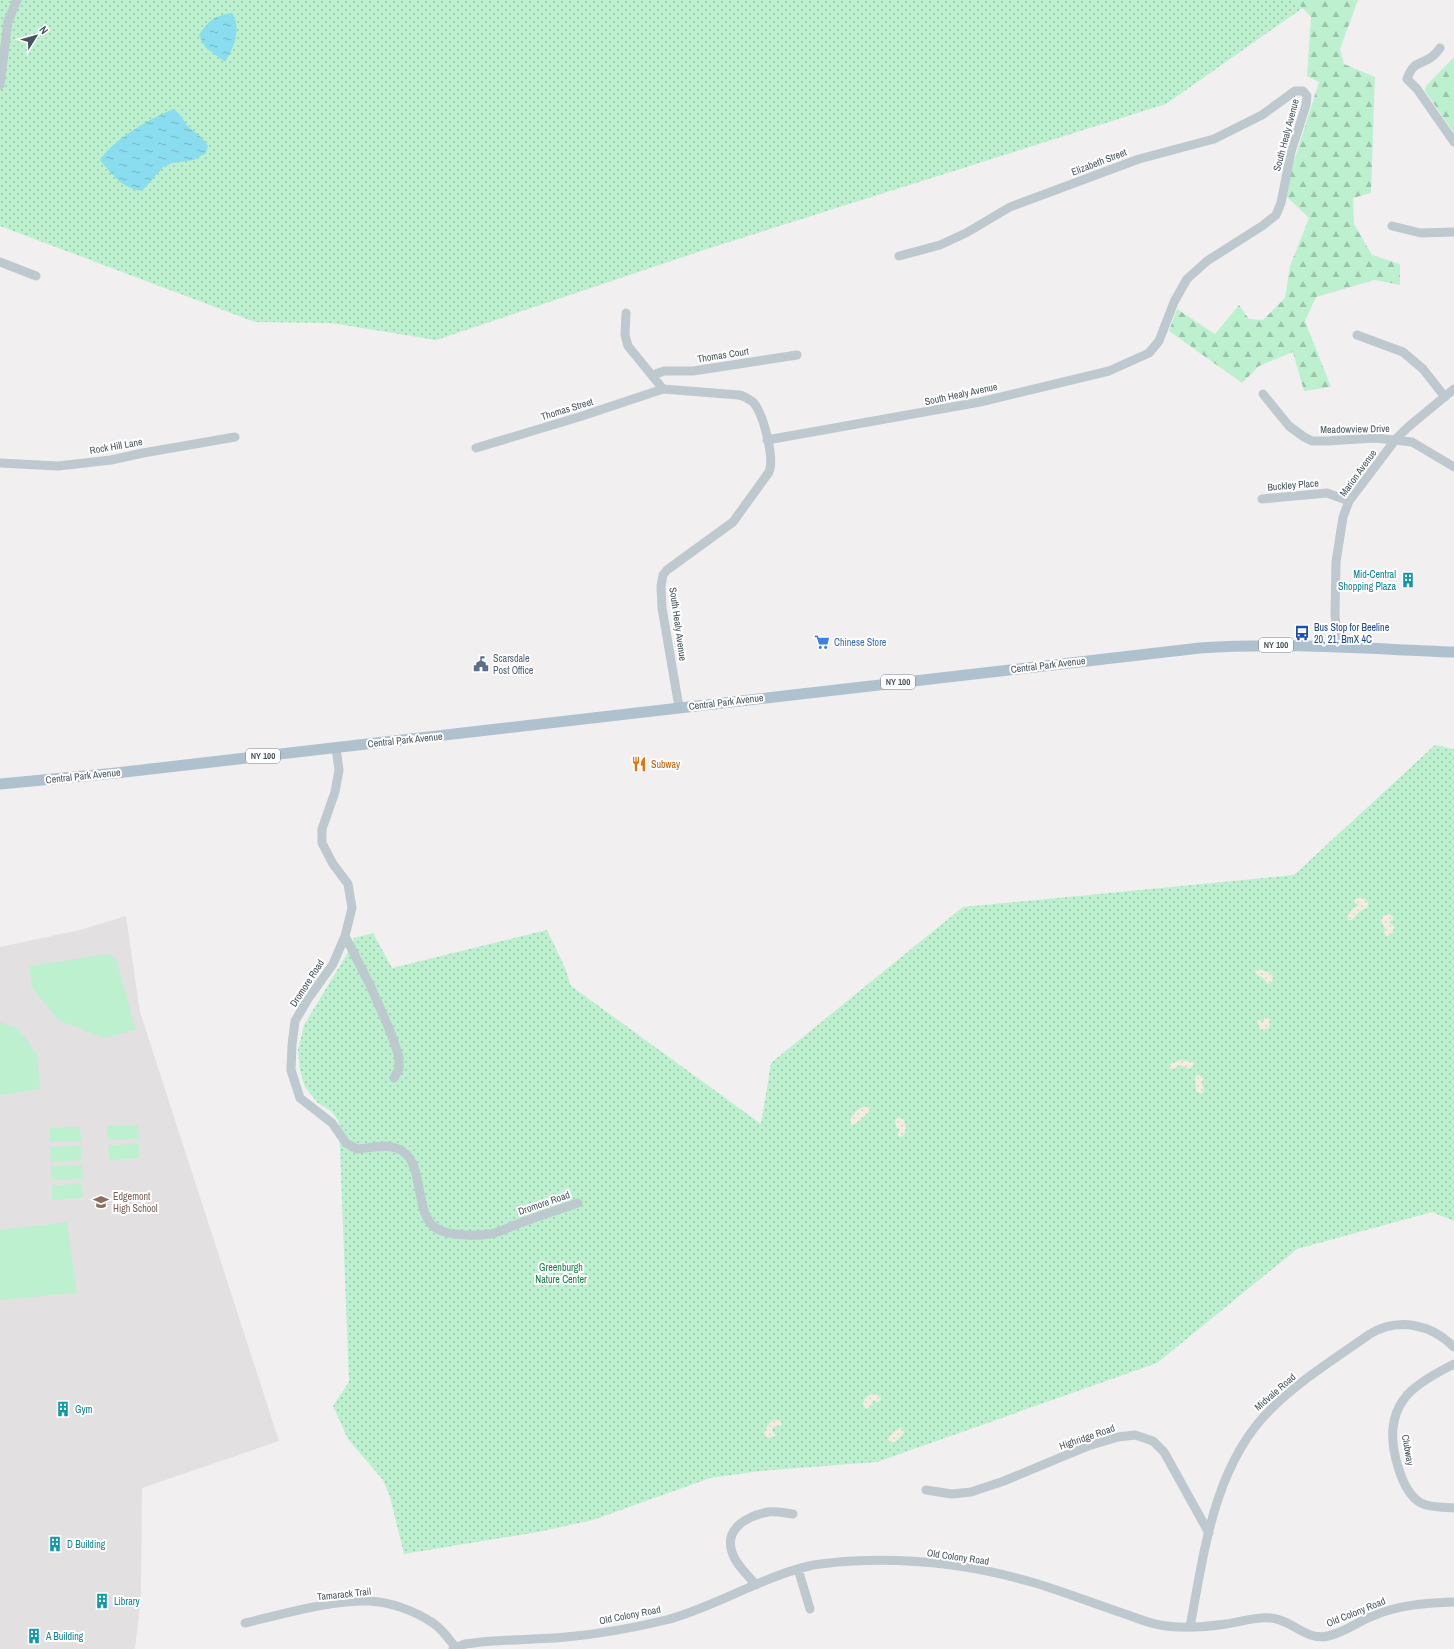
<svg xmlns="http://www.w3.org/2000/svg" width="1454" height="1649" font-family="'Archivo Narrow',sans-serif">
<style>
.education{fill:#e3e0e2}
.green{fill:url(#green-dots)}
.forest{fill:url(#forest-firs)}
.sand{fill:url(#sand-dots)}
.pitch{fill:#bdf0cf}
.water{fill:url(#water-ripples)}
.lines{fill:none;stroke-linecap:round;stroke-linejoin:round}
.minor{stroke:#bdc8cf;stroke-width:9}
.major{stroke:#afc0cf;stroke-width:11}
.labels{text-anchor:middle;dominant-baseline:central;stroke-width:4;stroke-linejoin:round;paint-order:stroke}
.shield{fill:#fff;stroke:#7e878e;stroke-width:1}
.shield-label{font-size:9px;font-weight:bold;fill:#47545d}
.street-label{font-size:10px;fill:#47545d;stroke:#fff}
.culture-label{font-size:10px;fill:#0d838f;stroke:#fff;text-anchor:start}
.transit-label{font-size:10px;fill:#164399;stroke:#fff;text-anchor:start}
.shop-label{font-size:10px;fill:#366cbe;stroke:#fff;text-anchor:start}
.service-label{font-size:10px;fill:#4e5e75;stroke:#fff;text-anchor:start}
.food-label{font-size:10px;fill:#c56008;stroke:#fff;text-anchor:start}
.education-label{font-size:10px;fill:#785e54;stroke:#fff;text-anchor:start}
.park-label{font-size:10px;fill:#158147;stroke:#fff}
</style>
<defs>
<pattern id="green-dots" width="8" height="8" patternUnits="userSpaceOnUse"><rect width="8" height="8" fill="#bdf0cf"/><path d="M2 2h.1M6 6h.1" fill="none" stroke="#9bc5ab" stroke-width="1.8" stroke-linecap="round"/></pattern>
<pattern id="forest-firs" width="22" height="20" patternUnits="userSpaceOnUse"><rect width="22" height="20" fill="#bdf0cf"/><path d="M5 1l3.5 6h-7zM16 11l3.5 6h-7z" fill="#9bc5ab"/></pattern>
<pattern id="sand-dots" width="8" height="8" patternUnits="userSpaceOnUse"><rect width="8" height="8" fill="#f3ece0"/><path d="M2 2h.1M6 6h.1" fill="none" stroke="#d2ccc3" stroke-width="1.8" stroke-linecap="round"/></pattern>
<pattern id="water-ripples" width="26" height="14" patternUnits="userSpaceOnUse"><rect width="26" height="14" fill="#8addee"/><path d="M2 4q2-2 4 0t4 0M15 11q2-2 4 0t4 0" fill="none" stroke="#73b6c4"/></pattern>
</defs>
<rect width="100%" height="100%" fill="#f2eff0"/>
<!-- education -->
<path class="education" d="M126,916L140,1012L279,1441L142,1488L141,1598L135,1649H0V947L80,930Z"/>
<!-- green -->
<path class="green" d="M0,0H1314L1166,104L710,248L436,340L332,323L255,322L0,226Z
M1435,745L1454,749V1221L1432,1212L1297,1249L1157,1363L877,1462L760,1471L710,1478L593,1520L538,1532L404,1554L390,1497L383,1480L348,1439L333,1406L349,1382L339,1122L332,1112L317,1102L305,1087L300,1070L298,1050L304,1025L347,954L354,938L373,933L392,968L547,930L565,968L571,986L761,1124L771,1063L963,907L1294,875Z"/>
<!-- forest -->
<path class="forest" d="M1295,0H1358L1340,49L1344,64L1375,77L1371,193L1353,198L1354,224L1372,255L1400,264V285L1375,280L1316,297L1305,321L1331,387L1304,391L1293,352L1259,366L1242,383L1169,331L1177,309L1215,334L1239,305L1249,319L1263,320L1285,298L1290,266L1309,218L1287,197L1290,174L1319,82L1307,76L1311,17Z
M1454,57V133L1425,91L1426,86Z"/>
<!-- sand -->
<path class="sand" d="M1362,897L1368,902V907L1359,912L1352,920H1348V915L1353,909L1359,905L1354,902L1355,899Z
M1389,914L1393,917V919L1389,922L1394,926C1394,931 1392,936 1386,936L1384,934L1385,928L1381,921L1383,916Z
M1258,969L1271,973L1273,977L1272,982L1268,984L1263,978L1257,975L1255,972Z
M1266,1017L1270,1020L1269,1028L1262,1030L1260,1029L1257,1021L1259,1020L1264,1022V1018Z
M1180,1060L1193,1062L1194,1065L1189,1069L1180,1065L1174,1069L1169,1068L1170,1064Z
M1197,1075H1199L1203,1078L1202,1084L1204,1090L1201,1094L1196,1091L1195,1078Z
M866,1106L871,1110C866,1114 858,1124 852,1125L850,1122C852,1114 858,1108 866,1106Z
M900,1117L904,1120L906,1129L904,1135L900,1137L897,1135L900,1129L896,1127L895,1121L897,1118Z
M874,1394L879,1396L881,1399L878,1402L873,1400L871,1406L866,1409L863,1405C863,1399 868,1394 874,1394Z
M778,1420L781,1421L782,1425L773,1427L772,1431L776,1435L775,1436L767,1438L764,1433C768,1427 768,1420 778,1420Z
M900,1428L903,1429L904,1433L895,1442L890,1443L888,1439L891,1434Z"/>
<!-- pitch -->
<path class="pitch" d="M108,954L116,959L136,1030L104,1038L58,1020L32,987L29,966Z
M0,1022L19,1029L37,1055L40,1089L0,1095Z
M138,1125L139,1139L108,1140L107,1126Z
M80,1127L81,1141L50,1142V1128Z
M139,1144V1158L109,1160L108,1145Z
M81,1146L82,1160L51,1162L50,1147Z
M82,1165L83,1179L52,1180L51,1166Z
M82,1184L83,1198L52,1200V1185Z
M67,1222L77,1293L0,1300V1230Z"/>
<!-- water -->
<path class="water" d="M232,13C242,28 234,48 225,62L205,47L199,35C209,20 214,16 232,13Z
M173,109C182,114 184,124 192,130C199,135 203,138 208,146L206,153L194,160L172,163L162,168L142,191C121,188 113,175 100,160C115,138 148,120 173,109Z"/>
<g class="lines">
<!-- minor -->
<path class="minor" d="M1440,48C1438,51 1435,54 1433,56C1421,66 1414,59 1407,79L1417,89L1454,142
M0,85L8,21L17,0
M1392,226L1421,233L1454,232
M0,262L36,276
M626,313L625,335L628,346L663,389
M1357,335L1403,352L1423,369L1445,397
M653,375L664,371H693L797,355
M1263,394L1289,426L1304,437L1312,441H1327L1375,438L1412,442L1454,467
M767,440L980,402L1109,371L1149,353L1159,341L1174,302L1187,279L1207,261L1262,226L1276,215L1281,203L1291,152L1306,105L1307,96L1303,91H1295L1262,115L1214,139L1139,159L1010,207L966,233L940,245L899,256
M476,448L579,417L663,389L739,395C744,396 749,399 753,402C763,413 775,458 769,472L733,522L667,570L663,575L661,586L662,608L679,707
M0,463L58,466L111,460L143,453L235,437
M1262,499L1327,493L1349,501
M1337,647L1335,613L1336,562L1343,517L1349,501L1396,439L1407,428L1454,389
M336,748L339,770L335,792L322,829V843L333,864L348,884L352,908L345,936L333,964L308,999L295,1021L292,1045L291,1070L300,1098L332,1123L346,1143L357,1149C369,1148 385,1144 396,1148C427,1157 412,1213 436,1228C448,1236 475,1236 490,1234C498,1233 507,1228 515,1225C536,1217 557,1210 578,1203
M345,936L370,985L391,1033L399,1057V1069L394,1078
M1454,1364C1440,1371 1413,1386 1404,1399C1398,1407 1394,1418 1393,1428C1391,1449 1401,1492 1421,1503C1431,1508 1443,1507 1454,1508
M926,1490L952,1494L971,1492L1004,1481L1088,1446L1118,1437L1135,1435L1153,1441L1164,1452L1209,1533
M798,1569L810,1609
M756,1585C748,1575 735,1564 732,1552C724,1528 748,1516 768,1512C776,1511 785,1513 793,1514
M245,1623C283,1614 331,1600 369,1601C391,1602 415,1611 433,1623C442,1629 449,1639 456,1648
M1190,1627C1204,1552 1214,1465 1271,1409C1299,1381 1337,1357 1370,1334C1398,1317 1431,1324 1454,1347
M453,1649L465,1644L474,1643C504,1639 535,1640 566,1637C599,1634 633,1628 666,1620C715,1607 759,1578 809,1566C823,1563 839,1562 854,1561C914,1558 977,1566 1035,1583C1064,1592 1093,1603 1122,1613C1134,1617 1147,1623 1160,1625C1182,1629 1205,1627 1226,1624C1241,1622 1257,1616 1271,1618C1293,1620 1305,1641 1328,1636C1343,1633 1356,1623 1370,1617C1397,1605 1425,1603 1454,1602"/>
<!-- major -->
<path class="major" d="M0,784L116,773L1200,648C1285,642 1369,649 1454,652"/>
</g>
<!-- icons -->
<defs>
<g id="building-bare" transform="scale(1.2)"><path d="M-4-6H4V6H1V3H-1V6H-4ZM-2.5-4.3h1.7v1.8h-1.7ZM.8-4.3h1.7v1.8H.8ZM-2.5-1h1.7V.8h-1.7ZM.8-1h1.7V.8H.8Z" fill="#0f9aa8" stroke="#fff" stroke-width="2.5" paint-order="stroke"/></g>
<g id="bus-bare" transform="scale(1.2)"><path d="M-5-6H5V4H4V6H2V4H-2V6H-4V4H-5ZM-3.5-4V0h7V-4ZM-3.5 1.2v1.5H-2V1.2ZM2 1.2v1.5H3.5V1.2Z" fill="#1a4fb4" stroke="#fff" stroke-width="2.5" paint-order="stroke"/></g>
<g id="supermarket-bare" transform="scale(1.2)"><path d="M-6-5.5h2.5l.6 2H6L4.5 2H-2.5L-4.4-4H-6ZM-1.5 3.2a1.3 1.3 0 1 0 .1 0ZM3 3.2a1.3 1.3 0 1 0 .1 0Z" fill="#3f7fe0" stroke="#fff" stroke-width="2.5" paint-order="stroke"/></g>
<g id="civic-bare" transform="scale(1.2)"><path d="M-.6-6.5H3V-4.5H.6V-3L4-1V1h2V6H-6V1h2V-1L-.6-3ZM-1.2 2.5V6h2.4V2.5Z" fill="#5c6f8a" stroke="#fff" stroke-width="2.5" paint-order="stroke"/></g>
<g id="restaurant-bare" transform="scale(1.2)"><path d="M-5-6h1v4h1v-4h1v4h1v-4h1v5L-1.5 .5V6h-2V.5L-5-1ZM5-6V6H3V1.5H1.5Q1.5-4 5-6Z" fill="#e8710a" stroke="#fff" stroke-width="2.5" paint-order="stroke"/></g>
<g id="school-bare" transform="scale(1.2)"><path d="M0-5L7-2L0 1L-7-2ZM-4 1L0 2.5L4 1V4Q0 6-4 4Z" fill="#8d6e63" stroke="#fff" stroke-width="2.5" paint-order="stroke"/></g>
</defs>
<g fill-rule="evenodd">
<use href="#building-bare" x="1408" y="580"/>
<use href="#bus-bare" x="1302" y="633"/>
<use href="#supermarket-bare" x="822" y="642"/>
<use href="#civic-bare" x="481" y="664"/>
<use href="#restaurant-bare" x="639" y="764"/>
<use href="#school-bare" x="101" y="1202"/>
<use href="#building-bare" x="63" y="1409"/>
<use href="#building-bare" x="55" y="1544"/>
<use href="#building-bare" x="102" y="1601"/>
<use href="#building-bare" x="34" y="1636"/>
</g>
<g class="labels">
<!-- shield labels -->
<g class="shield">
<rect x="1259" y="638" width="34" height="14" rx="3"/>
<rect x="881" y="675" width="34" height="14" rx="3"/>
<rect x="246" y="749" width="34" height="14" rx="3"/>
</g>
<g class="shield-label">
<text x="1276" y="645">NY 100</text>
<text x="898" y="682">NY 100</text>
<text x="263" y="756">NY 100</text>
</g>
<!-- street labels -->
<g class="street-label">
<text transform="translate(1286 135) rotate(-75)">South Healy Avenue</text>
<text transform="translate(1099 162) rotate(-21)">Elizabeth Street</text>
<text transform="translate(723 355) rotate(-9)">Thomas Court</text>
<text transform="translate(961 394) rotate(-12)">South Healy Avenue</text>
<text transform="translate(567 409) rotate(-17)">Thomas Street</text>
<text transform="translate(1355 429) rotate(-1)">Meadowview Drive</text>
<text transform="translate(116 446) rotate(-10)">Rock Hill Lane</text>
<text transform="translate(1358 473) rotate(-54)">Marion Avenue</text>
<text transform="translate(1293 485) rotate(-5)">Buckley Place</text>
<text transform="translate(678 624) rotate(82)">South Healy Avenue</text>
<text transform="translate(1048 665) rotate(-7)">Central Park Avenue</text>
<text transform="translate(726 702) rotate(-7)">Central Park Avenue</text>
<text transform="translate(405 740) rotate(-6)">Central Park Avenue</text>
<text transform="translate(83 776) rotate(-6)">Central Park Avenue</text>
<text transform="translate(307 983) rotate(-57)">Dromore Road</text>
<text transform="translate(544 1203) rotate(-19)">Dromore Road</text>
<text transform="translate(1275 1392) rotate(-41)">Midvale Road</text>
<text transform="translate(1087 1437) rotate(-19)">Highridge Road</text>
<text transform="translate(1408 1450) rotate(80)">Clubway</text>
<text transform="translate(958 1557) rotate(8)">Old Colony Road</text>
<text transform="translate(344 1594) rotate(-6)">Tamarack Trail</text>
<text transform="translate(1356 1612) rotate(-22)">Old Colony Road</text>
<text transform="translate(630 1615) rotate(-11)">Old Colony Road</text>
</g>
<!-- culture labels -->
<g class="culture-label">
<text x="1396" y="574" text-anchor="end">Mid-Central<tspan x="1396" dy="12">Shopping Plaza</tspan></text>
<text x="75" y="1409">Gym</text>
<text x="67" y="1544">D Building</text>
<text x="114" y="1601">Library</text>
<text x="46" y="1636">A Building</text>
</g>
<!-- transit labels -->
<g class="transit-label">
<text x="1314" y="627">Bus Stop for Beeline<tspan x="1314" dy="12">20, 21, BmX 4C</tspan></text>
</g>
<!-- shop labels -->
<g class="shop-label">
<text x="834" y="642">Chinese Store</text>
</g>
<!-- service labels -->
<g class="service-label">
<text x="493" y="658">Scarsdale<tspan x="493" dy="12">Post Office</tspan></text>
</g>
<!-- food labels -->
<g class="food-label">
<text x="651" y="764">Subway</text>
</g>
<!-- education labels -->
<g class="education-label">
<text x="113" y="1196">Edgemont<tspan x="113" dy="12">High School</tspan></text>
</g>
<!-- park labels -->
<g class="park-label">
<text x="561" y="1267">Greenburgh<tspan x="561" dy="12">Nature Center</tspan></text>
</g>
</g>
<!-- north arrow -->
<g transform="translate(36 36) rotate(53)" stroke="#ffffff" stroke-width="3" paint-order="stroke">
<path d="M0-3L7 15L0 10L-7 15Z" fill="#47545d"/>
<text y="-6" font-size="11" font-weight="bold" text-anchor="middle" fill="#47545d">N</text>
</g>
</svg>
